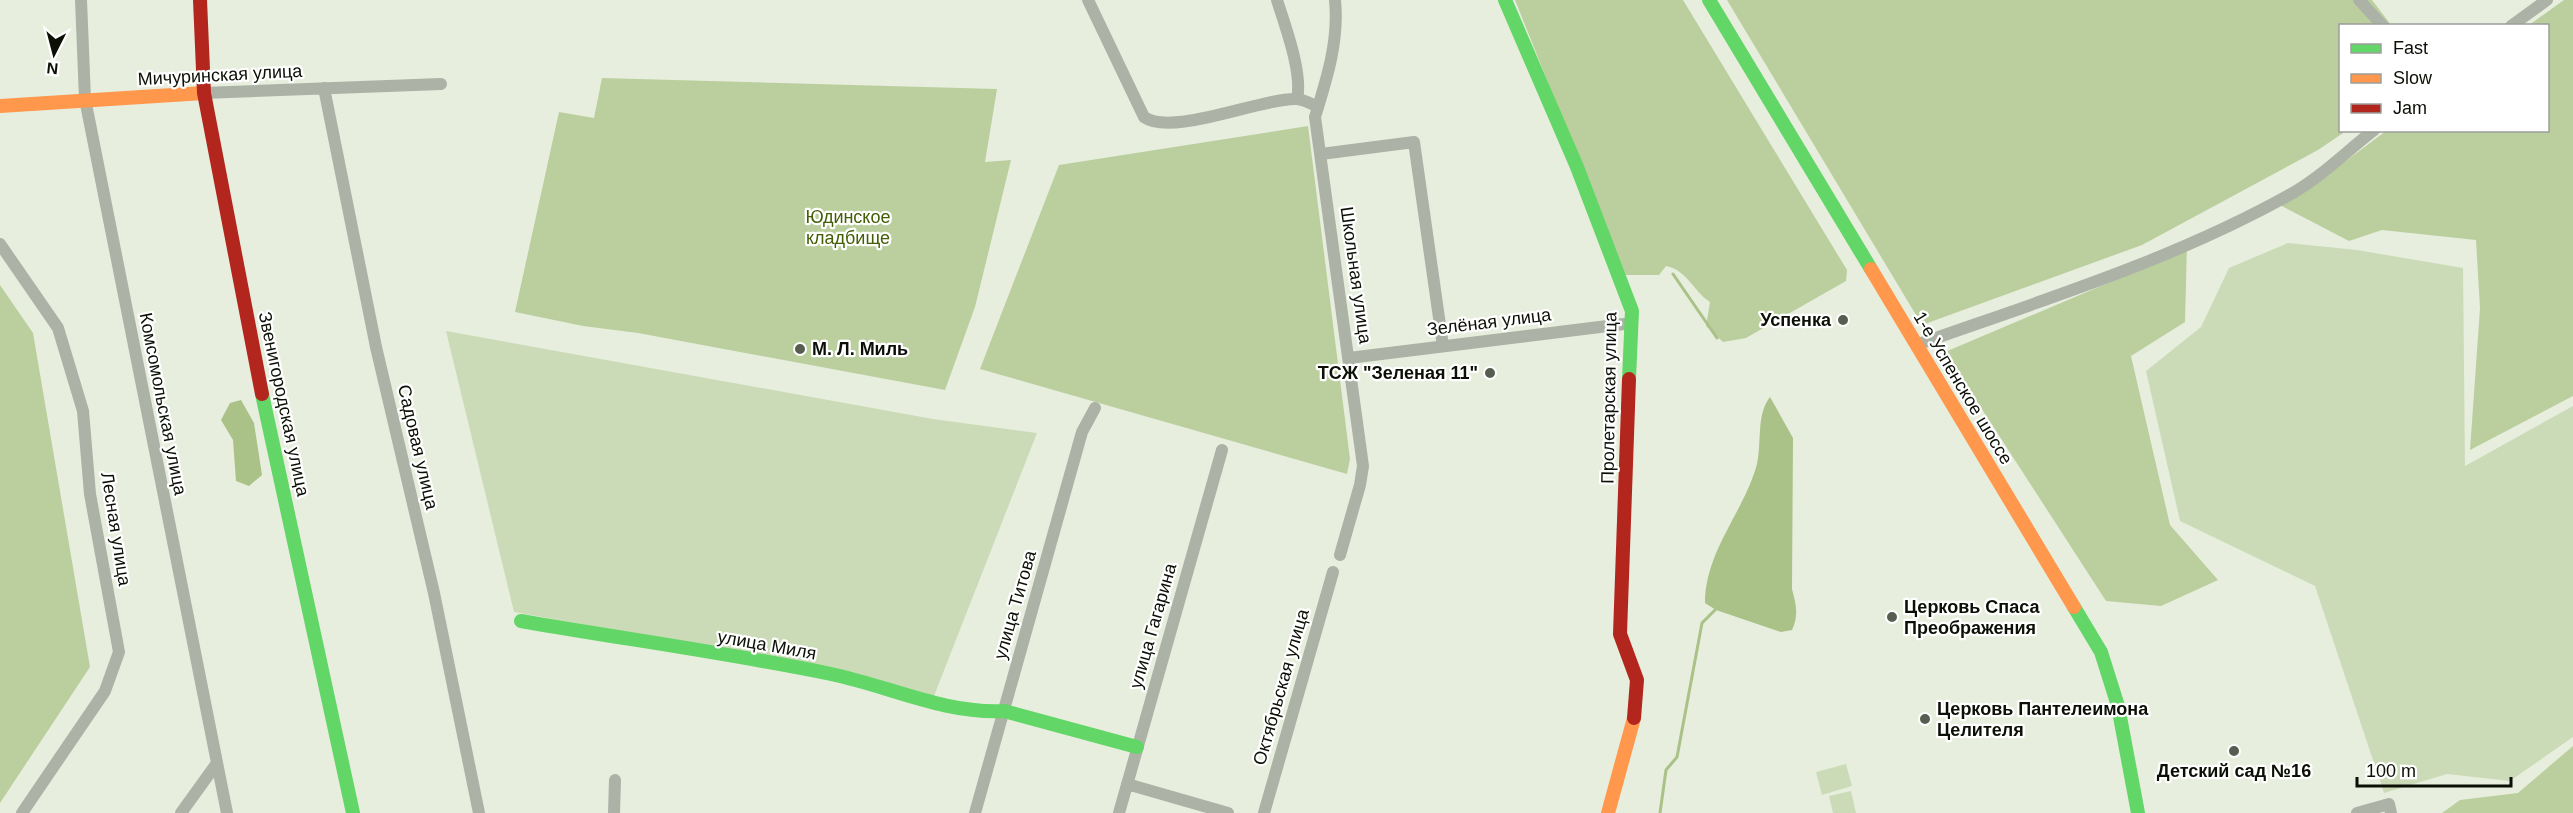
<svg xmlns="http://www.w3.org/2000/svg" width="2573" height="813" font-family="Arial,sans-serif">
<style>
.green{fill:#ccdbb7}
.forest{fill:#bbcf9e}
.water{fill:#aac187}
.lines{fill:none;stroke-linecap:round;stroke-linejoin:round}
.stream{stroke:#aac187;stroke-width:3}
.street{stroke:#acb2a6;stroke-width:12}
.fast{stroke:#63d668;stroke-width:14}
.slow{stroke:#ff974d;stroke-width:14}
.jam{stroke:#b3261e;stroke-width:14}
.poi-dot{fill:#585d51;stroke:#fff;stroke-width:2}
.labels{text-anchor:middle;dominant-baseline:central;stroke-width:4.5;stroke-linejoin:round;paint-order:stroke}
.street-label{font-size:18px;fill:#0b0f05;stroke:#fff}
.park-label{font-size:18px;fill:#435e05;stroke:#fff}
.poi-label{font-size:18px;font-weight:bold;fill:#0b0f05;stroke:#fff;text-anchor:start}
</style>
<rect width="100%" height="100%" fill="#e7eede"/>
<!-- green -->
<path class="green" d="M2288,243L2357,250L2463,268L2465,466L2573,406V737L2510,781L2447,774L2384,793L2315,586L2180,521L2146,371L2201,327L2229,268Z
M446,331L933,419L1037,433L934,696L836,669L514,612Z
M1846,764L1852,786L1822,795L1816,772Z
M1851,791L1856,813H1833L1829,796Z"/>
<!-- forest -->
<path class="forest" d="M1515,0H1683L1847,270L1846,281L1746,338L1723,342L1706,326L1710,302C1693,291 1687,270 1666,266L1659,275H1625Z
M1727,0H2372L2391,25L2340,26V130L2346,131L2318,150L2142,245L1922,325Z
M2564,0H2573V396L2470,450L2480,308L2476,240L2382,230L2349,241L2280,205L2319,181L2386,131L2548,130V26L2529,25Z
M602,78L997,89L985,162L1011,160L975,307L945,390L638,333L583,326L515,312L559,112L594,118Z
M1308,126L1350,459L1347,474L980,369L1059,165Z
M2187,244L2185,322L2131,356L2170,525L2218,580L2161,606L2106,601L1945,352L2155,263Z
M0,285L33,333L90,667L0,803Z
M2573,746V813H2442L2460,800L2518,793Z"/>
<!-- water -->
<path class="water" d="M1770,397L1793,438L1792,589C1796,604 1799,615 1792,630L1781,632L1716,610L1705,603C1705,551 1744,512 1757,464C1762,442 1756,415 1770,397Z
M241,400L254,423L262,475L249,486L236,481L233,440L221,420L230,403Z"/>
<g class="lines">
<!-- stream -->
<path class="stream" d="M1673,274L1717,338
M1660,813L1666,770L1677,757L1702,623L1715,610"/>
<!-- street -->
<path class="street" d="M81,0L85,99L227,813
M1088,0L1144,117C1172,137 1261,98 1296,99C1303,99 1312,104 1318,107
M1277,0C1285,26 1303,73 1297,99
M1335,0C1339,41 1327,78 1315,117L1363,466L1360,485L1340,555
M2359,0L2383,26
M2511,26L2547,0
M324,88L376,347L434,593L479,813
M204,93L441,84
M1321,154L1414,142L1443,346
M0,244L58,328L83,411L90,494L119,652L105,691L22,813
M1916,345C2043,300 2173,260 2291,194C2320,178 2347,151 2374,130
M1349,358L1632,323
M1127,784L1228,813
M181,813L217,763
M614,813L615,780
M975,813L1082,432L1095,408
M1119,813L1222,450
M1264,813L1333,572
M2357,813L2389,804L2391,813"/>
<!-- fast -->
<path class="fast" d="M1505,0L1577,167L1632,311L1629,379
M1709,0L1871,269
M262,394L353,813
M2074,607L2101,652L2118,706L2138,813
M521,621C624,639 729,653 831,674C889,686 944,714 1004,711L1137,747"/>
<!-- slow -->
<path class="slow" d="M0,106L204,93
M1871,269L2074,607
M1608,813L1634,718"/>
<!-- jam -->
<path class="jam" d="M200,0L204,93L262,394
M1629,379L1620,634L1637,680L1634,718"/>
</g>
<!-- markers -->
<g class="poi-dot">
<circle cx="1843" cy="320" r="6"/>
<circle cx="800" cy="349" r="6"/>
<circle cx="1490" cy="373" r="6"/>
<circle cx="1892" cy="617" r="6"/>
<circle cx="1925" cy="719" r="6"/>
<circle cx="2234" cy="751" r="6"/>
</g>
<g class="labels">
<!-- street labels -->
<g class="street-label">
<text transform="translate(220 75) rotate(-3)">Мичуринская улица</text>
<text transform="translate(1356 275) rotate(82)">Школьная улица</text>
<text transform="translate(1489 322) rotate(-7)">Зелёная улица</text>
<text transform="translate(1963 388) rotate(59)">1-е Успенское шоссе</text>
<text transform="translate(1609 398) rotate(-89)">Пролетарская улица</text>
<text transform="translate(163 404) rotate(79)">Комсомольская улица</text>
<text transform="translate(284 404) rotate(78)">Звенигородская улица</text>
<text transform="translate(418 447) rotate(77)">Садовая улица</text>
<text transform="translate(116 529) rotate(81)">Лесная улица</text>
<text transform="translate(1015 605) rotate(-74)">улица Титова</text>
<text transform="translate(1153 626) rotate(-74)">улица Гагарина</text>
<text transform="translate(767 645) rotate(10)">улица Миля</text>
<text transform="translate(1281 687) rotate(-74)">Октябрьская улица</text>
</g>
<!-- park labels -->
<g class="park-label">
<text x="848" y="217">Юдинское<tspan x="848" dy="21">кладбище</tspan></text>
</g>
<!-- poi labels -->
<g class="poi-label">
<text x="1831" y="320" text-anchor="end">Успенка</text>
<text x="812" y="349">М. Л. Миль</text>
<text x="1478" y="373" text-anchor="end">ТСЖ "Зеленая 11"</text>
<text x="1904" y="607">Церковь Спаса<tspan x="1904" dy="21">Преображения</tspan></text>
<text x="1937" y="709">Церковь Пантелеимона<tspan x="1937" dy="21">Целителя</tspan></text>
<text x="2234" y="771" text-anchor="middle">Детский сад №16</text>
</g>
</g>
<!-- legend -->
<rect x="2339" y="24" width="210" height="108" fill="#ffffff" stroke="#9d9f9b" stroke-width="1.5"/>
<rect x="2351" y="44" width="30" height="9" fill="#63d668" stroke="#9d9f9b" stroke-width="1.5"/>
<text x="2393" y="54" font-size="18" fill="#0b0f05">Fast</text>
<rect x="2351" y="74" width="30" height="9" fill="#ff974d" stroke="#9d9f9b" stroke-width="1.5"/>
<text x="2393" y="84" font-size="18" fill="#0b0f05">Slow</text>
<rect x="2351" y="104" width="30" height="9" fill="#b3261e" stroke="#9d9f9b" stroke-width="1.5"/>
<text x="2393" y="114" font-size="18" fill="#0b0f05">Jam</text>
<!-- north arrow -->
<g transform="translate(54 54) rotate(186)" stroke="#ffffff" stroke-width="4.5" paint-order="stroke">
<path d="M0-4.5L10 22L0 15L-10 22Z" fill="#0b0f05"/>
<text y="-9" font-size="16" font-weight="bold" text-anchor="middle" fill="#0b0f05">N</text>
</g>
<!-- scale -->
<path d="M2357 777v9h154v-9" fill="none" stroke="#0b0f05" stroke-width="3"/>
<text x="2366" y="777" font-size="18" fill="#0b0f05" stroke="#ffffff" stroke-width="4.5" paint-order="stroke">100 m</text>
</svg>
